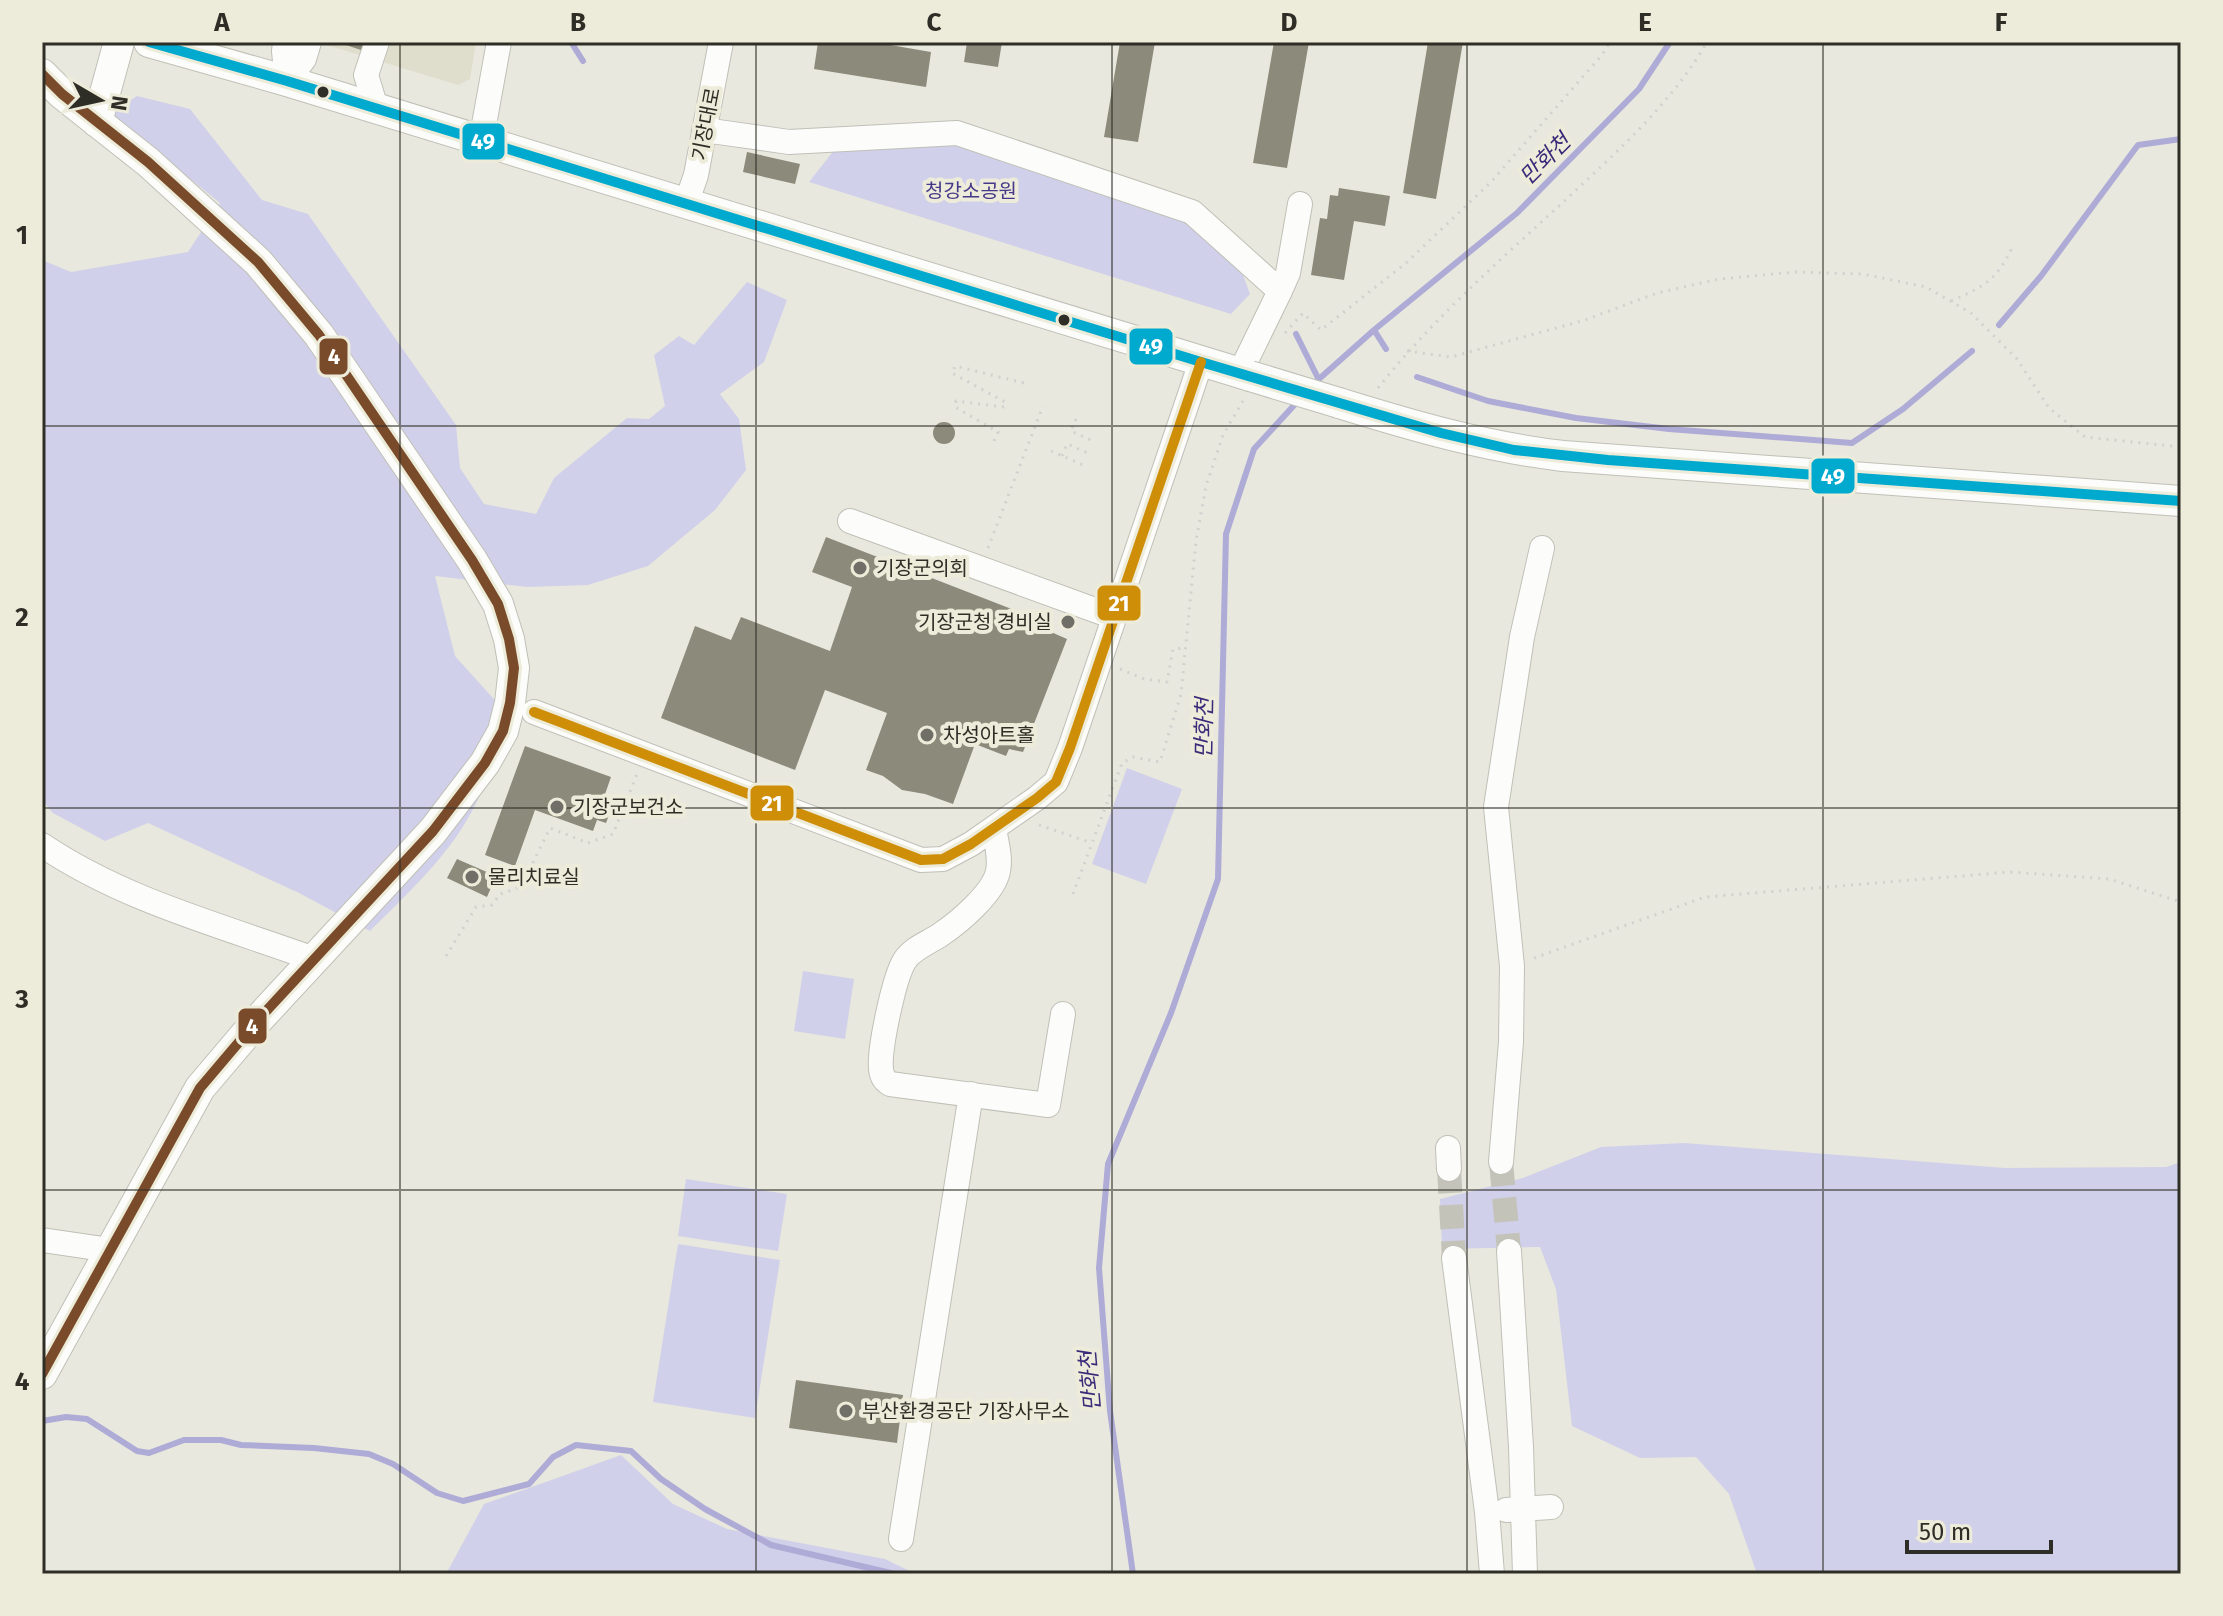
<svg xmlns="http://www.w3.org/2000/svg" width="2223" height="1616" font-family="'Fira Sans','Noto Sans KR',sans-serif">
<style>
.built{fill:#dfddcb}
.green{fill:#d1d0ea}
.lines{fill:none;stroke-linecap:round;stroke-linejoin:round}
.stream{stroke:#aeabd7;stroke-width:6}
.building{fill:#8c8a7a}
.minor-tunnel{stroke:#c3c3b9;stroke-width:24;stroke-dasharray:24 12;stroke-linecap:butt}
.minor-casing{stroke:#c0c0b8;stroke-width:26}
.major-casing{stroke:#c0c0b8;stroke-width:32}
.path{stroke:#d1d1cf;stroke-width:3;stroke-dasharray:2 6;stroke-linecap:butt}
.minor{stroke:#fcfcfa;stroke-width:24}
.major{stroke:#fcfcfa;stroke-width:30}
.major-bridge-casing{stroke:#c0c0b8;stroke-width:32;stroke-linecap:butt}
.major-bridge{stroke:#fcfcfa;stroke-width:30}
.bus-1-casing{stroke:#edebd9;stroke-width:16}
.bus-2-casing{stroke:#edebd9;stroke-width:16}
.bus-3-casing{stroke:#edebd9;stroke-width:16}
.bus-1{stroke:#00a9ce;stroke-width:10}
.bus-2{stroke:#7a4b2a;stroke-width:10}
.bus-3{stroke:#cf8e08;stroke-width:10}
.grid{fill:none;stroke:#2e2e27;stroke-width:2;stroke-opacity:0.55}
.bus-dot{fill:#2e2e27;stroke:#edebd9;stroke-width:3}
.poi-dot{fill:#6f6f67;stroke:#edebd9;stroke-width:3}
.labels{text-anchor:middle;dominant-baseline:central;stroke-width:8;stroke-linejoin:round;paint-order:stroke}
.street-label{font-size:20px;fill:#2e2e27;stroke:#edebd9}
.park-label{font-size:20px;fill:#453989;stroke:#edebd9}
.poi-label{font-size:20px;fill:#2e2e27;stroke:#edebd9;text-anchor:start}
.water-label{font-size:22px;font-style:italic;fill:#392b7a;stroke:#edebd9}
.line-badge{stroke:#edebd9;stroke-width:3}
.badge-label{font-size:22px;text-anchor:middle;font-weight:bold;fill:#fff}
.neatline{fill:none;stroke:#2e2e27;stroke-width:3}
.grid-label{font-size:26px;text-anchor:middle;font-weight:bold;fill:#2e2e27}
</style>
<rect width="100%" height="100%" fill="#e8e8de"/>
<!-- built -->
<path class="built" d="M317,42H476L470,79L458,85Z"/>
<!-- green -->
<path class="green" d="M137,96L190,109L262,200L308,214L456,425L460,468L484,504L536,514L554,478L627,418L649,419L665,406L654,355L679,336L694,345L747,282L787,300L764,362L720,394L739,419L746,470L715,510L648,566L588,585L527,587L435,576L455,656L511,718C498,754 484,792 464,825C439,865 403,898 370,931L299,893L148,823L105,841L53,813L42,800V260L71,272L188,252L220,203L110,114Z
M954,144L1188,219L1243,275L1250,294L1231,314L809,182L835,149Z
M1127,768L1182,789L1146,884L1092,864Z
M803,971L854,979L845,1039L794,1031Z
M1684,1143L2005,1168L2166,1167L2181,1162V1574H1757L1729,1494L1696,1457L1640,1458L1572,1426L1556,1289L1540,1247L1442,1249L1440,1199L1523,1178L1601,1147Z
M686,1179L787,1194L778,1251L678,1236Z
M678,1244L780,1260L755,1418L653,1402Z
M621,1455L673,1504L727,1529L885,1559L916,1574H446L484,1504Z"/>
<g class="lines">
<!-- stream -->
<path class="stream" d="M571,42L583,61
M1999,325L2041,276L2138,145L2181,139
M1374,330L1386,349
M1296,334L1318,378
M1417,377L1488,401L1576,418L1669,429L1852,443L1903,409L1972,351
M1310,387L1374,330L1517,213L1639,89L1670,42
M42,1421L66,1417L87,1419L137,1451L149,1453L184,1440H221L241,1445L314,1448L369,1454L393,1464L437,1493L463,1501L529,1484L553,1457L576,1445L631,1451L661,1479L705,1509L771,1545L895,1574
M1133,1574L1110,1411L1099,1268L1108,1164L1171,1013L1218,879L1226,534L1254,449L1298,401"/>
</g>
<!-- building -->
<path class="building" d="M337,42H364L361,50Z
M818,42H873L931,52L926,87L814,69Z
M967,42H1002L998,67L964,62Z
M1120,42H1155L1138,142L1104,137Z
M1274,42H1309L1287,168L1253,163Z
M1428,42H1463L1436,199L1403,193Z
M747,152L800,164L795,184L743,172Z
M1339,188L1390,196L1385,226L1354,221L1344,280L1311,275L1320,218L1327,219L1330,195L1338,196Z
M933 433a11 11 0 1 1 22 0a11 11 0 1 1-22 0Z
M826,537L1053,625L1051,632L1067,639L1023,752L1009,749L1006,756L975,744L953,804L925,794L902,790L883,776L866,770L887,713L825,690L795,770L661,718L695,626L731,640L741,617L830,651L852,587L812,572Z
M1066,613L1075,617L1069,630L1060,627Z
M525,746L611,777L603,800L613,804L606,823L597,820L593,831L535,810L515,866L485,855Z
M457,859L496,876L487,897L447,878Z
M796,1380L903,1395L897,1443L789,1428Z"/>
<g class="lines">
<!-- minor-tunnel -->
<path class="minor-tunnel" d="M1501,1162L1509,1251
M1449,1169L1454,1258"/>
<!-- minor casing -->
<g class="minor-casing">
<path id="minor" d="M285,42L284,51L287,81
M287,81L304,59L309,42
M376,108L366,75L377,42
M704,130L789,142L957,133L1192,212L1280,291L1240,373
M481,141L499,42
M686,204L696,175L721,42
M1280,291L1288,273L1300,204
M850,521L1114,617
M534,712L921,860L943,859L971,844L1037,798L1056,782L1070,748L1201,362
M994,828C996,842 1001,857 998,871C994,893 958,923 940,935C928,943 913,948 905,960C894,977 879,1049 881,1069C882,1077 884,1080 890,1084L1048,1105L1063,1014
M42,845C123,900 223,926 314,959
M1448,1148L1449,1169
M1501,1162L1511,1042L1512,966L1496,807L1522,637L1542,548
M42,1240L110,1250
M1509,1251L1521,1447L1525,1574
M1454,1258L1487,1512L1492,1574
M1506,1510L1551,1507
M901,1539L971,1094"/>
</g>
<!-- major casing -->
<g class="major-casing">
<path id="major" d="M149,42L287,81L1250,376
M42,74L62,94L148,162L258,262L319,335L472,560L498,604L509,639L514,668L510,703L503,731L485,763L433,831L256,1022L200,1088L42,1374
M97,122L119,42
M1339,403C1413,426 1486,447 1563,456L2181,501"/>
</g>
<!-- path -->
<path class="path" d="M1951,301C1985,286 1996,281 2013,246
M1285,333L1303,313L1321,330L1406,263L1490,183L1602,55L1610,42
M1407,351L1451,357L1585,320L1657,293L1719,279L1796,272L1863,274L1926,287L1971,313L2017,359L2049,408L2085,437L2181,447
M1378,388C1435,316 1506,255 1573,193C1622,147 1673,101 1707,42
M1076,419L1071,431L1093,441
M994,441L998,432L955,407L956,401L1004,407L1005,402L952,373L955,366L1028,384
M1051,451L1083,465
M1062,456L1067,444L1088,453
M988,548L1043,406
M1120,669L1144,679L1167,682L1173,649L1186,648
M1039,825L1092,843
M1073,894L1122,763L1133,757L1160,762L1181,694L1196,541L1206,486L1223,435L1243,401
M446,956L476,907L492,905L500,894L521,887L550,828L588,843L613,834L637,774
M1534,958L1705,897L2010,872L2109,879L2181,902"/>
<!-- minor -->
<use href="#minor" class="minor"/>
<!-- major -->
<use href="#major" class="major"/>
<!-- major-bridge casing -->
<g class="major-bridge-casing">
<path id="major-bridge" d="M1250,376L1339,403"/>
</g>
<!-- major-bridge -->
<use href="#major-bridge" class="major-bridge"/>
<!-- bus-1 casing -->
<g class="bus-1-casing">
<path id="bus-1" d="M149,42L287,81L1201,362L1441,433L1514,450L1608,460L2181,501"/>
</g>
<!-- bus-2 casing -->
<g class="bus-2-casing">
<path id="bus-2" d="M42,74L62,94L148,162L258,262L319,335L472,560L498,604L509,639L514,668L510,703L503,731L485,763L433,831L256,1022L200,1088L42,1374"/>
</g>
<!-- bus-3 casing -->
<g class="bus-3-casing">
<path id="bus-3" d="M534,712L921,860L943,859L971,844L1037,798L1056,782L1070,748L1201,362"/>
</g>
<!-- bus-1 -->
<use href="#bus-1" class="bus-1"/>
<!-- bus-2 -->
<use href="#bus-2" class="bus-2"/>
<!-- bus-3 -->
<use href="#bus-3" class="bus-3"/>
</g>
<!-- grid -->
<path class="grid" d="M400,42V1574M756,42V1574M1112,42V1574M1467,42V1574M1823,42V1574M42,426H2181M42,808H2181M42,1190H2181"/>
<!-- markers -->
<g class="bus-dot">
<circle cx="323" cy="92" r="7"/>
<circle cx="1064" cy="320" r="7"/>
</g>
<g class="poi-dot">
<circle cx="860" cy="568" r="8"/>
<circle cx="1068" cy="622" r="8"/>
<circle cx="927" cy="735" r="8"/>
<circle cx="557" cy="807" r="8"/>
<circle cx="472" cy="877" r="8"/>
<circle cx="846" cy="1411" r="8"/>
</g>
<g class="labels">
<!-- street labels -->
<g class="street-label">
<text transform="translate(706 124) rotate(-79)">기장대로</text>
</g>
<!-- park labels -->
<g class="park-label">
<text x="971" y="191">청강소공원</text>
</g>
<!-- poi labels -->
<g class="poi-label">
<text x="876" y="568">기장군의회</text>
<text x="1052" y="622" text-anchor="end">기장군청 경비실</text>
<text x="943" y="735">차성아트홀</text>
<text x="573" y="807">기장군보건소</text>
<text x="488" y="877">물리치료실</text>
<text x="862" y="1411">부산환경공단 기장사무소</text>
</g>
<!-- water labels -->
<g class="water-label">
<text transform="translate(1545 159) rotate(-45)">만화천</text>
<text transform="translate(1204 728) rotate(-89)">만화천</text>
<text transform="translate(1090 1381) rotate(-95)">만화천</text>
</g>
</g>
<g class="line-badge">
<rect x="461" y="122" width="45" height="39" rx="8" fill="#00a9ce"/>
<rect x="1128" y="327" width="46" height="39" rx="8" fill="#00a9ce"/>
<rect x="318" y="337" width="31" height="39" rx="8" fill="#7a4b2a"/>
<rect x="1810" y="457" width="46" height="38" rx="8" fill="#00a9ce"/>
<rect x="1096" y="584" width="46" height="38" rx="8" fill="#cf8e08"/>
<rect x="749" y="784" width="46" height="38" rx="8" fill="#cf8e08"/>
<rect x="237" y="1007" width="31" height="38" rx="8" fill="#7a4b2a"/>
</g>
<g class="badge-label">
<text x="483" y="149">49</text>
<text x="1151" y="354">49</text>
<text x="334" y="364">4</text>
<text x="1833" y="484">49</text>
<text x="1119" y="611">21</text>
<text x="772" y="811">21</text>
<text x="252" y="1034">4</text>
</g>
<!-- border -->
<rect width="2223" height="1616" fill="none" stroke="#edebd9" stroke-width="88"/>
<!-- north arrow -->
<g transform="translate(100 100) rotate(99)" stroke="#edebd9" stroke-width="6" paint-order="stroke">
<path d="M0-6L14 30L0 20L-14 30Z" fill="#2e2e27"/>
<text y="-12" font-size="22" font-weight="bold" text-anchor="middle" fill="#2e2e27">N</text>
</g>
<!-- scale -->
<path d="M1907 1540v12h144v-12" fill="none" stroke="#2e2e27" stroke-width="4"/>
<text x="1919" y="1540" font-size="24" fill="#2e2e27" stroke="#edebd9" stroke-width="6" paint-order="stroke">50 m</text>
<rect x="44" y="44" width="2135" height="1528" class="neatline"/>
<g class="grid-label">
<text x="222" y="31">A</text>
<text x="578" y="31">B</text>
<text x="934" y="31">C</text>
<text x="1289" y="31">D</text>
<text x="1645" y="31">E</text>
<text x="2001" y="31">F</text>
<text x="22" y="244">1</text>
<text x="22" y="626">2</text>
<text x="22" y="1008">3</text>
<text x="22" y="1390">4</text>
</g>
</svg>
